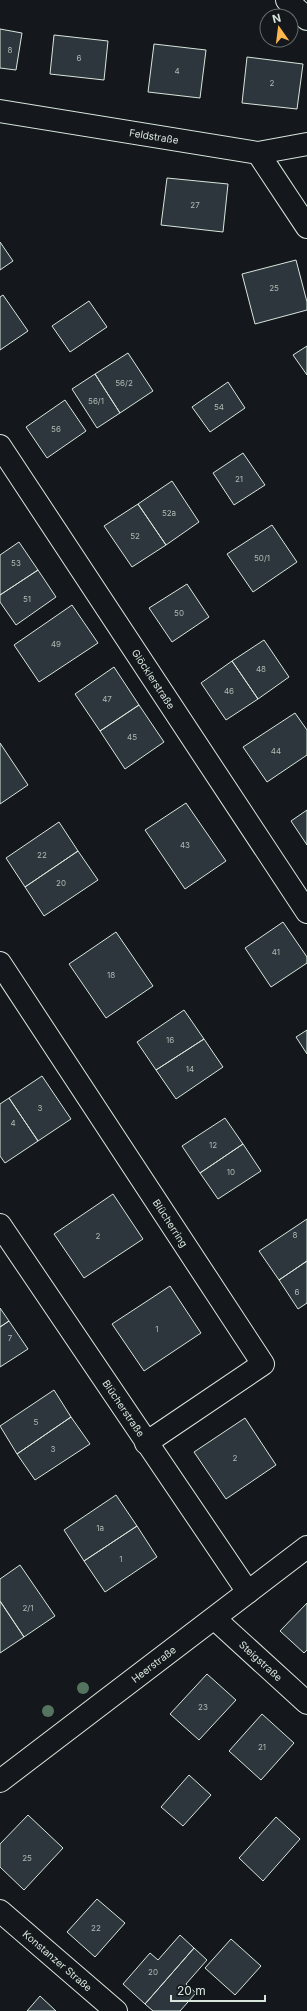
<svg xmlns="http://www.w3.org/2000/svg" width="307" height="2011" font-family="Inter,sans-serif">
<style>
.building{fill:#2c363c;stroke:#d8e6dc}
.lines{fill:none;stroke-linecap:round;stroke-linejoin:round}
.street-casing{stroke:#d8e6dc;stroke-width:24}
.secondary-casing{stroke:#d8e6dc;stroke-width:24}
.street{stroke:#14181c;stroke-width:22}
.secondary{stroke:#14181c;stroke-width:22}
.tree{fill:#55745f}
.labels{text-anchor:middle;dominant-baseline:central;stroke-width:3;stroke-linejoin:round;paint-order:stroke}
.number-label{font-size:8px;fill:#adbab4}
.street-label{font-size:10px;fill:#d8e6dc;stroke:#14181c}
</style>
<rect width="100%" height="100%" fill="#14181c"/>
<!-- building -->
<path class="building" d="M0,29L22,33L16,70L0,68Z
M54,35L108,41L104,80L50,74Z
M154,44L206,50L200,98L148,92Z
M247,57L303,64L297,109L242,103Z
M167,178L228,184L223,232L161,225Z
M0,242L13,261L0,270Z
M296,260L307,302V310L255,324L242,274Z
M3,295L28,331L0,350V297Z
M89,301L107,327L70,352L52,326Z
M307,346V375L293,355Z
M128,353L153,391L120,413L95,374Z
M95,374L120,413L97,428L72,389Z
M228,382L245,408L210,432L192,407Z
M65,400L86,431L47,458L26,427Z
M243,453L265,485L234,505L213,473Z
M172,481L199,522L166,545L138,504Z
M138,504L166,545L132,567L104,526Z
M272,525L297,562L253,592L227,554Z
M19,542L38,570L0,595V555Z
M38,570L56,597L16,625L0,602V595Z
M187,584L209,617L172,642L149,608Z
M72,605L98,643L39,682L14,645Z
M264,640L289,677L258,699L232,661Z
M232,661L258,699L226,720L201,683Z
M114,667L139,705L100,731L75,694Z
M139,705L164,742L125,769L100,731Z
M295,713L307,730V755L267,782L243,747Z
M0,743L28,785L0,804Z
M186,803L226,861L185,889L145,830Z
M307,810V845L291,821Z
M59,822L78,851L25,887L6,858Z
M78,851L98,880L44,916L25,887Z
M283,922L307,957V963L271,987L245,948Z
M116,932L153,986L106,1018L69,964Z
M184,1010L204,1039L156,1070L137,1042Z
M307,1030V1054L296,1037Z
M204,1039L223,1067L176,1099L156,1070Z
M42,1076L71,1119L38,1141L9,1098Z
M9,1098L38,1141L5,1163L0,1156V1104Z
M225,1118L243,1144L200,1173L182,1146Z
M243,1144L261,1171L218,1199L200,1173Z
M113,1194L143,1239L84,1278L54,1234Z
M307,1219V1261L279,1280L259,1251Z
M307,1261V1303L298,1309L279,1280Z
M170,1286L201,1333L144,1371L112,1324Z
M0,1308L9,1321L0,1327Z
M9,1321L28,1349L0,1367V1327Z
M54,1390L71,1417L17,1454L0,1426Z
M71,1417L90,1444L35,1480L17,1454Z
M245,1418L276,1465L226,1499L194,1452Z
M116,1495L137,1526L84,1561L64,1530Z
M137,1526L157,1557L105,1592L84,1561Z
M20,1565L55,1616L24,1637L0,1601V1579Z
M0,1601L24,1637L0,1653Z
M307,1603V1650L304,1653L280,1631Z
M207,1674L236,1700L199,1740L170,1714Z
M262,1714L294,1743L261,1780L229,1751Z
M189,1775L211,1795L183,1826L161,1807Z
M28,1815L63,1848L24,1890L0,1867V1844Z
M276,1817L300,1839L263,1881L239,1858Z
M97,1899L125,1923L95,1957L67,1932Z
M180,1935L194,1948L145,2004L123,1984L150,1953L158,1960Z
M231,1939L261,1966L235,1995L205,1968Z
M194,1948L207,1960L186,1984L196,1993L180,2011H153L145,2004Z
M40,1996L56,2011H27Z"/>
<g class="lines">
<!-- street casing -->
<g class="street-casing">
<g id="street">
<path d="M287,0L307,19"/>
<path id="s1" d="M0,111L258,153L307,144"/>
<path d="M258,153L307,227"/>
<path id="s2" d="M0,446L307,912"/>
<path id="s3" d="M0,963L263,1364L146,1443"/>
<path id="s4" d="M0,1225L248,1592"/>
<path id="s5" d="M215,1619L307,1703"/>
<path id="s6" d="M0,1911L116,2011"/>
</g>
</g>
<!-- secondary casing -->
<g class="secondary-casing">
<g id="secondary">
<path id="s7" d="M0,1781L307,1547"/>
</g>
</g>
<!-- street -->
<use href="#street" class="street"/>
<!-- secondary -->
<use href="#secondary" class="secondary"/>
</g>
<!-- trees -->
<g class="tree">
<circle cx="83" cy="1688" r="6"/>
<circle cx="48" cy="1711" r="6"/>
</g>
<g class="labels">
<!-- number labels -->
<g class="number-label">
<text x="10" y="50">8</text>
<text x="79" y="58">6</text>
<text x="177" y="71">4</text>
<text x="272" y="83">2</text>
<text x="195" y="205">27</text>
<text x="274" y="288">25</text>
<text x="124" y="383">56/2</text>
<text x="96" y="401">56/1</text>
<text x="219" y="407">54</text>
<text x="56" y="429">56</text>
<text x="239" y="479">21</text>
<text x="169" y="513">52a</text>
<text x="135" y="536">52</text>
<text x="262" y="558">50/1</text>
<text x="16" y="563">53</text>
<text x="27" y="599">51</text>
<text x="179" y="613">50</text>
<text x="56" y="644">49</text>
<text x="261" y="669">48</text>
<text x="229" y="691">46</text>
<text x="107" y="699">47</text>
<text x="132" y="737">45</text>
<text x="276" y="751">44</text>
<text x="185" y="845">43</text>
<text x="42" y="855">22</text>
<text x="61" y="883">20</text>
<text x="276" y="952">41</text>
<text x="111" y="975">18</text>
<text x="170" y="1040">16</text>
<text x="190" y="1069">14</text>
<text x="40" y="1108">3</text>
<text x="13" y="1123">4</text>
<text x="213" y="1145">12</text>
<text x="231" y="1172">10</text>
<text x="295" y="1235">8</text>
<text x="98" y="1236">2</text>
<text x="297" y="1292">6</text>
<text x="157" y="1329">1</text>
<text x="10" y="1338">7</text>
<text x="36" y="1422">5</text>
<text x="53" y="1449">3</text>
<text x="235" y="1458">2</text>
<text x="100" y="1528">1a</text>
<text x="121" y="1559">1</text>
<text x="28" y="1608">2/1</text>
<text x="203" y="1707">23</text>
<text x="262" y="1747">21</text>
<text x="27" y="1858">25</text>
<text x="96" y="1928">22</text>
<text x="153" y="1972">20</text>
</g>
<!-- street labels -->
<g class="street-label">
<text stroke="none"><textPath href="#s1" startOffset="156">Feldstraße</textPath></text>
<text stroke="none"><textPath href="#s2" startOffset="279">Glöcklerstraße</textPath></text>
<text stroke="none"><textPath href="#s3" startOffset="311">Blücherring</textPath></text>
<text stroke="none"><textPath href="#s4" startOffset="221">Blücherstraße</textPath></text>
<text stroke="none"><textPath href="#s5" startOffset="62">Steigstraße</textPath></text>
<text stroke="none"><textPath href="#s7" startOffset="193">Heerstraße</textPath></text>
<text stroke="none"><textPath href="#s6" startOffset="76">Konstanzer Straße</textPath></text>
</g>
</g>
<!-- north arrow -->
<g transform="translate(279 28) rotate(346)"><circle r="19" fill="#14181c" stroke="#626a69"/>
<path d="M0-3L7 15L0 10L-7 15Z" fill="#ffb74d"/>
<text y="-6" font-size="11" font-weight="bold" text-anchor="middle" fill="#d8e6dc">N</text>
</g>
<!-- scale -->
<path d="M171 1995v6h94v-6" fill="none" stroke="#d8e6dc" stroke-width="2"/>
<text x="177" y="1995" font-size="12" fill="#d8e6dc" stroke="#14181c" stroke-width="3" paint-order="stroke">20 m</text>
</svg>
